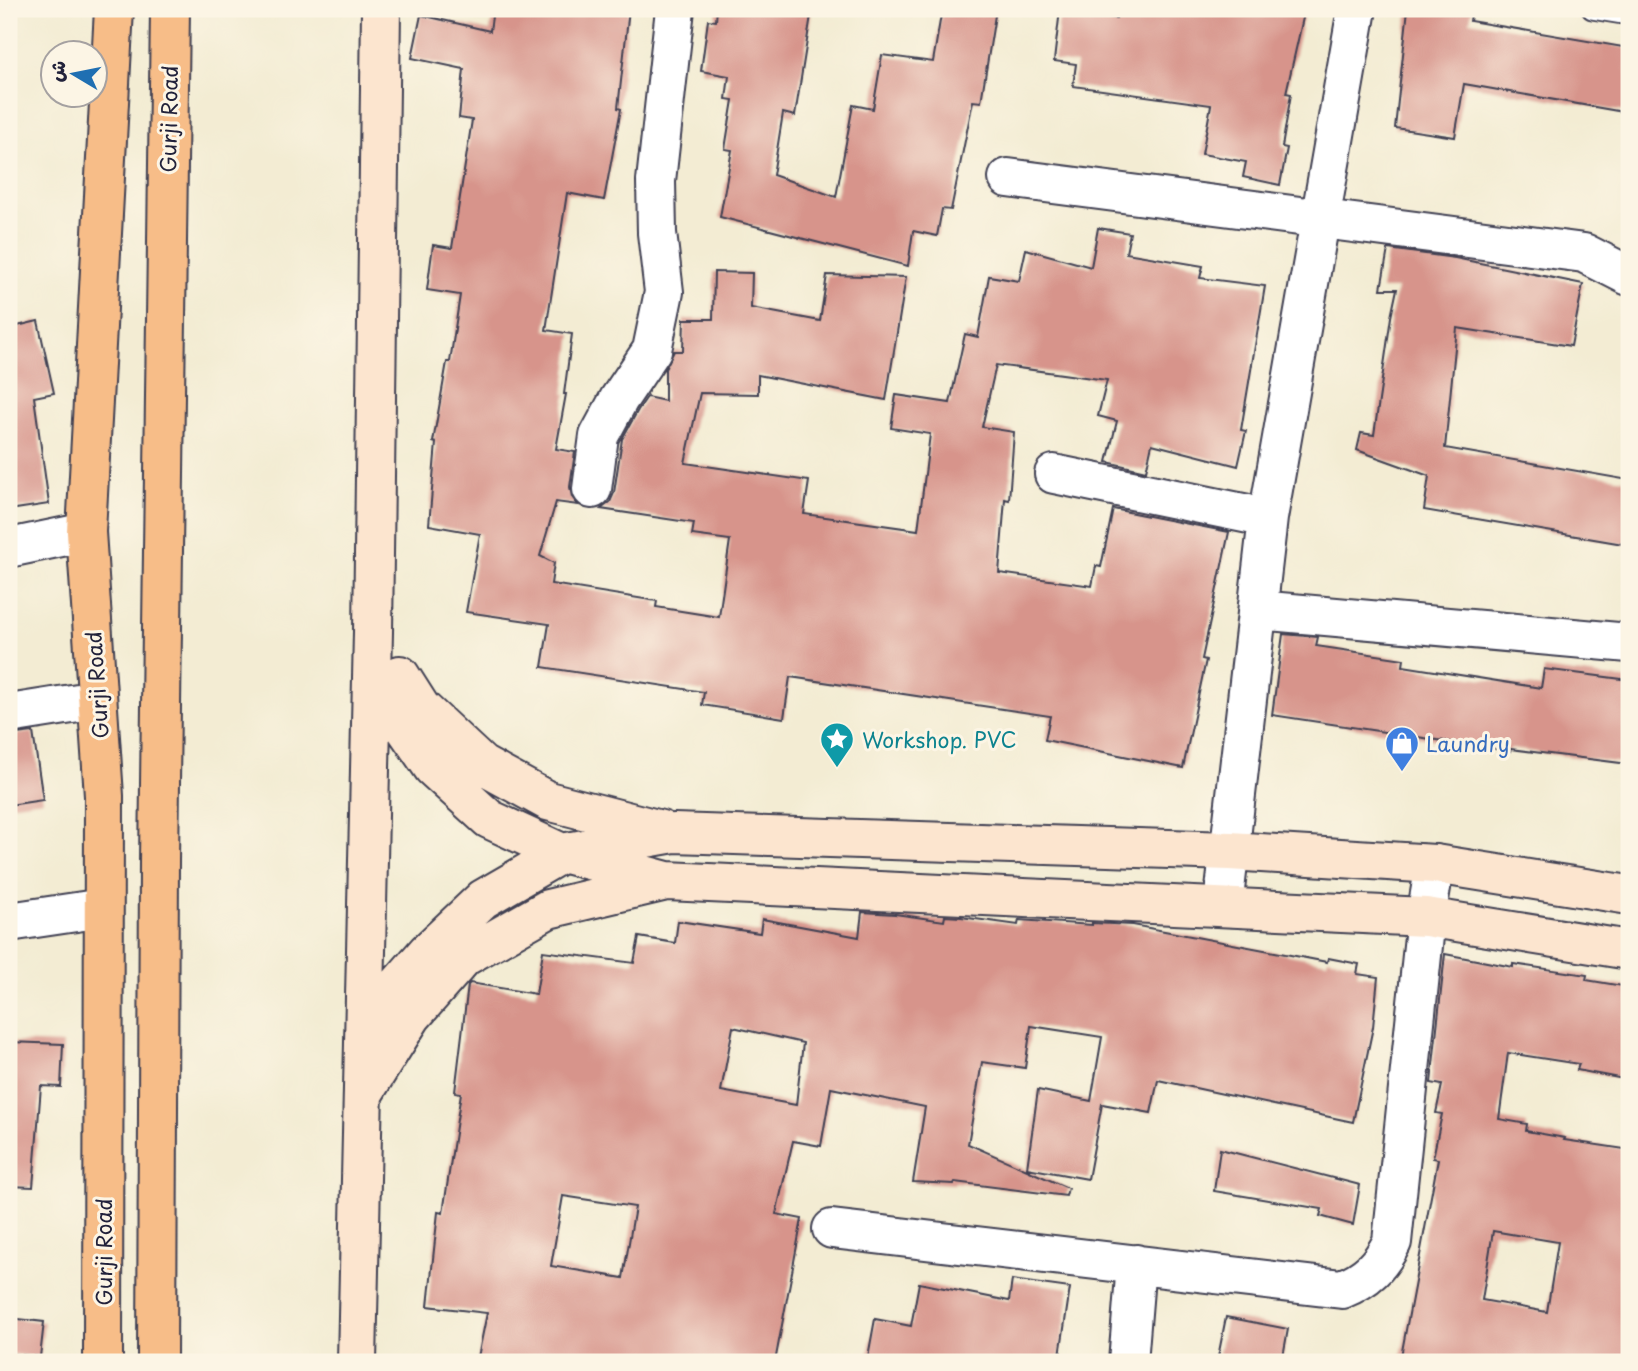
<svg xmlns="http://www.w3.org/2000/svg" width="1638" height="1371" font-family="'Playpen Sans','Playpen Sans Arabic',sans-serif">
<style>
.building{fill:#d7948b;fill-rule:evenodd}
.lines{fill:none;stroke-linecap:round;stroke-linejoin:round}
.lane-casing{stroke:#414052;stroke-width:23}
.street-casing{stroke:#414052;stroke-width:42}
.secondary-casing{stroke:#414052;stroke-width:42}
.highway-casing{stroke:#414052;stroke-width:42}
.lane{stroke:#fff;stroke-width:19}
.street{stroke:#fff;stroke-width:38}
.secondary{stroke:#fce5cf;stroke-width:38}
.highway{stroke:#f7bd88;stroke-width:38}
.labels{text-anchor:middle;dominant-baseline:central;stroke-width:6;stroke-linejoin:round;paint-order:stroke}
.street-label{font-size:21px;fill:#22223b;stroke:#fcf5e5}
.culture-label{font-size:21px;fill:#0d838f;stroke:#fcf5e5;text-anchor:start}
.shop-label{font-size:21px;fill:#366cbe;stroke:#fcf5e5;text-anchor:start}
</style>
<rect width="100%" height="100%" fill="#fcf5e5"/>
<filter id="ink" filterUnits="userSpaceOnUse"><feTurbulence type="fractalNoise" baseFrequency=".0143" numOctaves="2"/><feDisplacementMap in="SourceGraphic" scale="14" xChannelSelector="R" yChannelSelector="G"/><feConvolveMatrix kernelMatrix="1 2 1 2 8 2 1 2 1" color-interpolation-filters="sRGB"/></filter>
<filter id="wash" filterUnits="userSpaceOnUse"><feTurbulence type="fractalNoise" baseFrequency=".00686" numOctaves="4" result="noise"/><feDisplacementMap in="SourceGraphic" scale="28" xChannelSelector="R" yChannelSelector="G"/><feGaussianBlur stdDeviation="1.57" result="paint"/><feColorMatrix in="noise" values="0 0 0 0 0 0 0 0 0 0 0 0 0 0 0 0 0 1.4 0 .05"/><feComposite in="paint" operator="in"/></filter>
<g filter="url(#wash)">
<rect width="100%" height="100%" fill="#f3ecd3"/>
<g id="blocks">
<!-- building -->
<path class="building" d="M493,9H629L618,108L621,109L604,200L567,193L546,330L572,334L564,394H566L556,449L575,452L570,487L572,497L578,505L556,502L540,556L554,563L551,584L657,601L656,607L719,617L730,540L692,535L694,523L601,509L610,502L614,493L622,439L638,410L647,397L665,401V369L674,351H683L684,319H713L714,272L752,273L751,308L820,321L827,275L906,277L886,400L758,375V394L700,393L685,463L809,481L804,514L918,530L930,434L891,428L896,395L950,403L965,334L978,337L989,276L1019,281L1026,249L1091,267L1098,228L1130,233L1126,253L1203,266L1200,278L1265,286L1241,430L1246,431L1238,466L1152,444L1146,471L1107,462L1117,421L1098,416L1107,380L996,365L982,427L1014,432L1009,500L1005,499L999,573L1092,586L1096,566L1101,567L1113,509L1229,532L1202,659L1206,660L1183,768L1045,740L1050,716L790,677L784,718L702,705L704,692L542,667L549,624L466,612L480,534L429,525L436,443L433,442L447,362H450L460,295L427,290L433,245L452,248L472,120L459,118L464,69L412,58L421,15L490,31Z
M717,9H812L795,116L783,113L773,175L836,197L853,105L873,109L882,55L933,62L942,9H996L981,102L973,101L951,210L942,209L937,236L913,231L908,266L720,217L732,150L725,149L733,100L726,99L729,76L701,71L708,20L716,21Z
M1120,9H1305L1286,93L1291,94L1282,147L1287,148L1280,185L1243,177L1246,162L1202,154L1211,105L1073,86L1076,64L1054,61L1060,10L1116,18Z
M1408,9H1472L1470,21L1629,48V113L1464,84L1455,137L1395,128Z
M1388,249L1455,258L1583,284L1571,346L1457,328L1445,448L1629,480V545L1424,510L1429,476L1357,450L1361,433L1374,435L1391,317L1397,289H1381Z
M38,321L54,393L34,397L49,504L9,510V328Z
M1283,634L1318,637L1316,646L1404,659L1403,666L1541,688L1544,669L1629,680V764L1510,749V751L1272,715Z
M33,732L43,800L9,805V735Z
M862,912L895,914L944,921L945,916L961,917L1018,925L1019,920L1092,925V923L1133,925L1327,962L1328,958L1359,964L1357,974L1378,977L1373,1027L1353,1122L1158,1080L1151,1113L1102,1104L1088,1179L1027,1168L1038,1090L1091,1101L1102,1037L1031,1026L1025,1068L982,1062L968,1144L1068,1188L1066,1196L955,1182L954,1184L913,1182L925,1107L831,1088L821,1146L793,1141L776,1214L802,1219L775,1362H477L487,1313L428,1306L438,1212L443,1213L461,1093L455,1092L468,985L470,983L536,994L543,951L634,963L639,937L675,943L678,921L760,933L762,919L859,937ZM733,1027L803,1043L796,1105L721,1091ZM563,1196L635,1207L623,1278L551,1266Z
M1445,954L1513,967V964L1587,975L1586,980L1629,987V1080L1577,1070L1579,1064L1508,1053L1499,1119L1527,1124L1526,1131L1565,1138L1564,1140L1625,1149V1151L1629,1152V1362H1400L1438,1159L1433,1158L1442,1114L1436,1113L1442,1085L1431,1083ZM1493,1231L1558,1242L1547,1312L1482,1300Z
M9,1042L63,1044L61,1087L41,1086L33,1187L9,1186Z
M1220,1149L1360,1185L1353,1225L1320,1216L1322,1209L1214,1191Z
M1012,1280L1070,1288L1059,1362H867L875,1319L911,1326L919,1283L1009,1301Z
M1226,1317L1288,1329L1282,1362H1217Z
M9,1318L44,1322L40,1357L9,1354Z"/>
</g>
</g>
<g filter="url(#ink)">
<use href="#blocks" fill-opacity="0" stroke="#414052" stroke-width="2"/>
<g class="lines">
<!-- lane casing -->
<g class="lane-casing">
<path id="lane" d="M1592,9L1629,15"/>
</g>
<!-- street casing -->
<g class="street-casing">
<path id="street" d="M1008,178L1584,253L1629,276
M1054,474L1268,518
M592,489L599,436L619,399L652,350L664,292L657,233L656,181L675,9
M9,548L86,532
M1258,610L1629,643
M9,714L97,700
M1223,907L1268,518L1357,9
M9,922L103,908
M832,1229L1342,1289C1367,1279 1380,1266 1392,1242L1426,917L1435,864
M1128,1362L1136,1264"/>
</g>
<!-- secondary casing -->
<g class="secondary-casing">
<path id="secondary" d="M376,671L397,716L433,768L489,819L562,853L667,881L1426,917L1629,950
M400,675L421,708L482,765L548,801L661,830
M366,1037L392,992L427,952L483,899L562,853L674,833L1230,851L1435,864L1629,895
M365,1091L412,1016L464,957L548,909L662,882
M357,1362L373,632L381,9"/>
</g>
<!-- highway casing -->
<g class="highway-casing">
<path id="highway" d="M103,1362L104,796L86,532L114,9
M157,1362L159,861L170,9"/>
</g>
<!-- lane -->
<use href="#lane" class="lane"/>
<!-- street -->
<use href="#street" class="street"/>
<!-- secondary -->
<use href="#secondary" class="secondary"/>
<!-- highway -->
<use href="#highway" class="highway"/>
</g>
</g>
<!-- icons -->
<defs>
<g id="sight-pin" transform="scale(1.75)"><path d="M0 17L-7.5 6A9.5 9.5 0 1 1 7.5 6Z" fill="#0f9aa8" stroke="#fcf5e5"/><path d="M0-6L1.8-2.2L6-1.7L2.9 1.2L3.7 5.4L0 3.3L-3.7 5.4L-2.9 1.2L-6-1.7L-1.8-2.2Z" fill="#fff"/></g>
<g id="shop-pin" transform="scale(1.75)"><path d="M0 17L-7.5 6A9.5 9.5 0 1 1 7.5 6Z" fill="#3f7fe0" stroke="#fcf5e5"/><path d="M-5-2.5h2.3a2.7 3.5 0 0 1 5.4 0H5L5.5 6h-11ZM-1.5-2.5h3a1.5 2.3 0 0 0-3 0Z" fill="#fff"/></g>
</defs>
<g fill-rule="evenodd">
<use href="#sight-pin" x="837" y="739"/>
<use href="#shop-pin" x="1402" y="743"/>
</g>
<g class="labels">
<!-- street labels -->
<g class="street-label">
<text transform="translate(168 119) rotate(-89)">Gurji Road</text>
<text transform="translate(96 685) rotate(-94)">Gurji Road</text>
<text transform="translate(103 1252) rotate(-90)">Gurji Road</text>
</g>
<!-- culture labels -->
<g class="culture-label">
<text x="862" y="739">Workshop. PVC</text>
</g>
<!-- shop labels -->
<g class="shop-label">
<text x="1426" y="743">Laundry</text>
</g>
</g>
<!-- margin -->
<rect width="1638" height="1371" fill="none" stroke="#fcf5e5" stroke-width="35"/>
<!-- north arrow -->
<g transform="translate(74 74) rotate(280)"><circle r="33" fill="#fcf5e5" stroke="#a5a1a1" stroke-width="2"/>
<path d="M0-5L12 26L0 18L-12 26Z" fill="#1f6fb2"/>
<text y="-10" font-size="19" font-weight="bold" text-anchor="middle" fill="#22223b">ش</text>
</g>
</svg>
